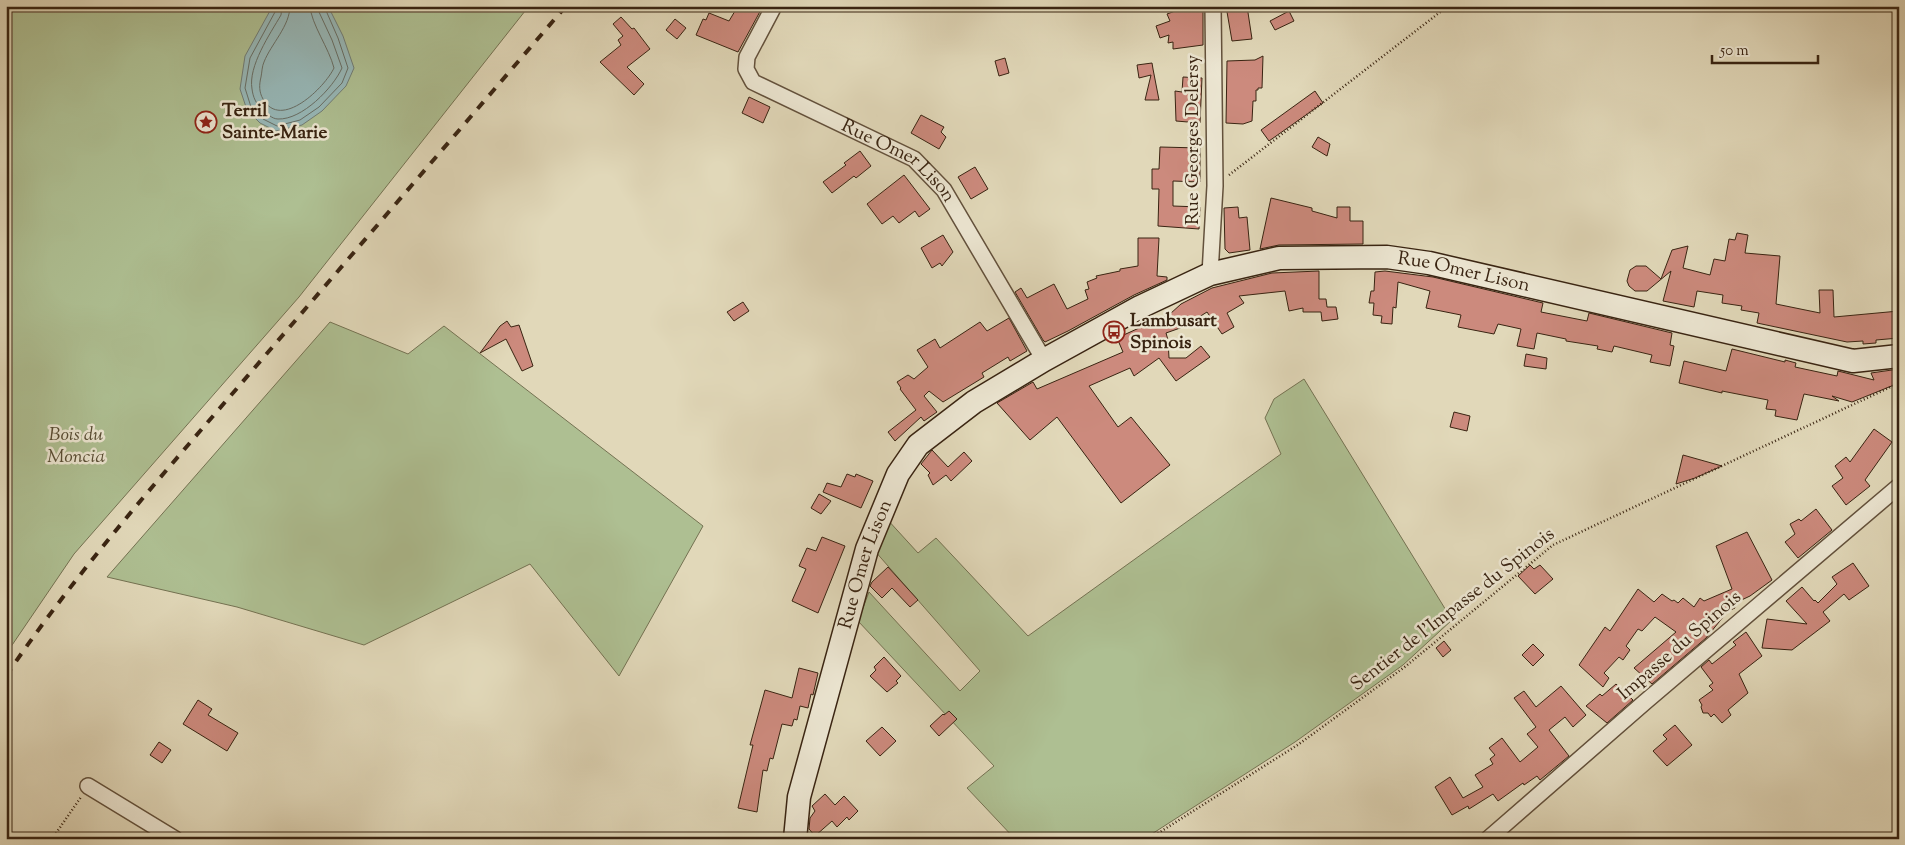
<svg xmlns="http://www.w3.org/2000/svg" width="1905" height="845" font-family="'Sorts Mill Goudy',serif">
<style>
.green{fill:#aebf92;stroke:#747252}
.water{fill:#97b8b8;stroke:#717d76}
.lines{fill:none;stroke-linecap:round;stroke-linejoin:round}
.shore{stroke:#686e65;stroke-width:1}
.building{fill:#cc8a7d;stroke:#392412}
.street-casing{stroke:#63513c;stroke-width:18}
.secondary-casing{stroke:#392412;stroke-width:25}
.path{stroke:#392412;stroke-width:2.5;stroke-dasharray:1 2.5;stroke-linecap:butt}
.street{stroke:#ece6d2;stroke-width:15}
.secondary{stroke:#ece6d2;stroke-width:22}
.rail{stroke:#392412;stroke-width:4;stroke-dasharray:9 9;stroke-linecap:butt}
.labels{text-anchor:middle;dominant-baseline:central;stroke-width:5;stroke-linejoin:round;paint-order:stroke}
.poi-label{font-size:19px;font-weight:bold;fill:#392412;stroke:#ece6d2;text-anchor:start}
.street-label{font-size:19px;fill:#392412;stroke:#ece6d2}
.park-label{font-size:19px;font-style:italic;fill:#564b32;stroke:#ece6d2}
</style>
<rect width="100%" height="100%" fill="#e1d8b9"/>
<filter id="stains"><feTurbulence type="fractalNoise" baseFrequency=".004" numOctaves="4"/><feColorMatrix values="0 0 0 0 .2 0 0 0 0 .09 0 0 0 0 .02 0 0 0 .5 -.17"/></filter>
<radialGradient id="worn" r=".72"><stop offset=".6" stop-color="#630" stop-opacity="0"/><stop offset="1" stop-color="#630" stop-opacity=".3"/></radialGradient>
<!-- green -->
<path class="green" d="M6,6H529L299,297L74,554L6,654Z
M330,322L408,354L444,326L703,526L619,676L530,564L364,645L237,607L107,577Z
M1304,379L1452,620L1403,665L1295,742L1144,839H1015L967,788L994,766L858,621L869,592L960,691L980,671L874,550L886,518L918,553L936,538L1028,636L1281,454L1265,418L1274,399Z"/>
<!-- water -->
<path class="water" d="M271,6H328L343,36L354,68L346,86L322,111L302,125L276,131L260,123L247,110L240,89L245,56L271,9Z"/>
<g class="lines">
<!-- shore -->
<path class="shore" d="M276,6L275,12L250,58L245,88L251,107L263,119L277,126L300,120L319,107L342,83L348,68L338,38L324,6
M282,6L281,15C270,34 248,66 252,89C253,97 256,104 262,109C266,113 272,119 278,119C302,120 333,88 342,68L332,40L319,12L318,6
M290,6C290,26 271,44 264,62C262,66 262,72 261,77C259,85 259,92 263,99C281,131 325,87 334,68C329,48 311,24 310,6"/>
</g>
<!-- building -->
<path class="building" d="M738,6H763L738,52L696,35L703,19L706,20L709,13L729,21Z
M1189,6H1203V45L1173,49V42L1168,43L1169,35L1160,38L1156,26L1170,21L1167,14Z
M1226,6H1247L1252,39L1232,41Z
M1289,11L1294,21L1275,30L1270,21Z
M621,17L632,29L634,28L650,49L627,67L644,84L634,95L600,62L621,45L618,40L623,36L613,24Z
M675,19L686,28L677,39L666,30Z
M1263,56L1262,88H1258V90H1256V101H1253L1252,121L1243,124L1226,123L1227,61L1255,60Z
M1005,58L1009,73L999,76L995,61Z
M1152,63L1153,69L1159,100H1145L1151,75L1139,78L1137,65Z
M1183,77L1202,78L1200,123L1176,121L1175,91L1182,92Z
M1315,91L1323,103L1269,141L1261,130Z
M749,97L770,107L763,123L742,113Z
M921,115L944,127L941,132L946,137L939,149L911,133Z
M1318,137L1330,144L1327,156L1312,147Z
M1160,147L1200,148V182L1173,181V206L1200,207L1199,229L1158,226L1159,189H1152V169H1159Z
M860,151L871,166L856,178L854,176L832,193L823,182L846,165L844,163Z
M975,167L988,189L971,199L958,177Z
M904,175L930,209L919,217L915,211L899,223L893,216L882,224L867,204Z
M1271,198L1312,208V211L1337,218V207H1350V221H1363V244L1279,245L1260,249Z
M1238,207L1239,218L1247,217L1250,250L1229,253L1225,249L1224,208Z
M1737,233L1748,235L1745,253L1780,256L1776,304L1820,313L1819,290H1833L1834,317L1899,311V338L1876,340V343L1863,344V341L1847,342L1757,323L1759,313L1741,310L1742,306L1722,303L1723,295L1697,291L1694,307L1663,301L1671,271L1647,291H1635L1629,286L1627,281L1630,270L1636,266H1646L1661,279L1672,250L1688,246L1683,268L1710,275L1714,259L1725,261L1729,239L1735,240Z
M943,235L953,252L942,266L940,263L932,268L921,248Z
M1138,238H1159L1157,276L1167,277V280L1134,295L1068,331L1045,342L1043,340L1015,292L1021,288L1027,298L1054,284L1067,309L1088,299L1085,290L1089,289L1087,282L1097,278L1096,276L1120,271V269L1138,266Z
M1319,271V299H1326L1327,307H1336L1338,319L1322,321L1321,312H1303V308L1289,311L1285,291L1239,296L1244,303L1227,313L1234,327L1222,334L1207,312L1183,327L1166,333L1168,340L1169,358H1186L1201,346L1210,357L1176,381L1159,358L1134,376L1130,368L1089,386L1118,427L1131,417L1170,465L1121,503L1057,417L1030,440L997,403L1033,382L1037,389L1123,352L1117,338L1170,314L1181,304L1212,288L1272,273Z
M1385,271L1433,277L1543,303L1541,312L1587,321L1589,313L1672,333L1670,345L1674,346L1670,366L1650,362L1652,355L1614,346L1612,352L1597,349L1598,346L1566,341V339L1537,333L1534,349L1517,346L1521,329L1498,324L1494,334L1458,327L1461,315L1426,308L1430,291L1398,282L1396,308L1393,307L1392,324L1381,323L1382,316L1373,315L1374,303H1369L1371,291H1374L1375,272Z
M743,302L749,311L734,321L727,312Z
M1009,318L1027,351L1010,361L1008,357L982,373L984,377L943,402L929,391L924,396L937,412L924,421L921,417L895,441L888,432L916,410L900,389L901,388L897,382L908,375L914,379L928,367L917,350L935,339L940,348L980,322L987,331Z
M507,321L511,327L519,325L533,366L522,371L506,339L480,353L500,326Z
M1732,349L1785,362V360L1796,363L1795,367L1837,376L1838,371L1874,380L1871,373L1899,369V383L1852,402L1832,396L1839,401L1804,394L1797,420L1775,416L1776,410L1766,409L1768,400L1722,391V393L1679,383L1684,361L1726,371Z
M1526,354L1547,358L1546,369L1524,366Z
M1454,412L1470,416L1467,431L1450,427Z
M1874,429L1892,442L1865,480L1870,486L1846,505L1832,486L1843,478L1835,466L1846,457L1850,462Z
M932,450L948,467L964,452L972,461L951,481L946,475L933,485L928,475L930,473L921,464Z
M1683,455L1722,466L1695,478L1676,484Z
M847,474L855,477L856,474L873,481L861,508L823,492L827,483L841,487Z
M819,494L831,501L821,514L811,508Z
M1816,509L1832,530L1798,558L1785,542L1795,534L1790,524L1799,519L1801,521Z
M1747,532L1772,580L1750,596L1733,604L1735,608L1728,611L1706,638L1652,684L1634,668L1676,632L1655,617L1642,631L1638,629L1626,646L1630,650L1623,660L1619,657L1604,673L1609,678L1603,687L1579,665L1605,627L1610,631L1638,589L1654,602L1662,594L1672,601L1674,600L1678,603L1683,598L1694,607L1700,598L1704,601L1732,589L1716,546Z
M822,537L845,546L818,613L792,601L806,569L799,566L807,548L816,551Z
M1853,563L1869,586L1849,600L1844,594L1823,612L1830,621L1792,650L1762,648L1767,619L1807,624L1786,601L1802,587L1814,601L1815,600L1818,603L1837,584L1832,577Z
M1530,565L1534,569L1540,565L1553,579L1535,594L1518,576Z
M888,567L918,600L910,607L892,588L882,598L870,586L872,582Z
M1746,632L1762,656L1739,674L1748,693L1728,710L1731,715L1722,723L1714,714L1711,717L1708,713H1703L1701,707L1702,705L1699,700L1713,690L1709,686L1713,683L1701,667L1709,660L1712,664L1736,645L1733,642Z
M1444,641L1451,650L1443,657L1436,648Z
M1533,644L1544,655L1533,666L1522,655Z
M884,657L901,676L896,681L898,683L887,692L870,676L876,670L874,667Z
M799,668L818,673L813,695L811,694L808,708L800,706L797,720L794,719L792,726L782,724L773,759L770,758L767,771L763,770L757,812L738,808L753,745H750L765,690L792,698Z
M1616,684L1633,700L1607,723L1586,706L1600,694L1602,696Z
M1561,686L1586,715L1573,727L1565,717L1549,730L1569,756L1540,780L1537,776L1524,785L1523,783L1498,801L1493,794L1469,809L1468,806L1452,815L1435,787L1450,777L1463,798L1483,787L1475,775L1493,764L1490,759L1495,755L1489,748L1502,738L1520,762L1538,747L1527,734L1536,727L1514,698L1524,691L1536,707Z
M198,700L212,709L208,715L238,733L227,751L183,724Z
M949,711L957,719L939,736L930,726L943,714L944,715Z
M1675,725L1692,745L1667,766L1653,751L1667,739L1663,735Z
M882,727L896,741L880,756L866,741Z
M159,742L171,750L162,763L150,755Z
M825,794L835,805L844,796L858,811L849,820L847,817L837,827L832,821L815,836L809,829L810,818L815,811L812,806Z"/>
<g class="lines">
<!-- street casing -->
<g class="street-casing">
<g id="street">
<path id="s1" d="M774,6L747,57L746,69L753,82L914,159L944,190L1044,360"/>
<path d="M1210,274L1215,186L1213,6"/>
<path d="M88,786L175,839"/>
<path d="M1488,839L1645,702L1899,486"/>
</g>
</g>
<!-- secondary casing -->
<g class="secondary-casing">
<g id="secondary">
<path id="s2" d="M795,839L799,797L867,549L898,474L918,445L974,402L1044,360L1140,307L1210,274L1279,258L1387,257L1429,263L1853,361L1899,356"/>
</g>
</g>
<!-- path -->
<path class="path" d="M1229,175L1448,6
M52,839L81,797
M1149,839L1299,744L1406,666L1553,545L1899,383"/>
<!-- street -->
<use href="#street" class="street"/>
<!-- secondary -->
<use href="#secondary" class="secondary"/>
<!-- rail -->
<path class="rail" d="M6,676C79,568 166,471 251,372C356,250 461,128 566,6"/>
</g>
<!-- icons -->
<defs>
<g id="sight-ring" transform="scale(1.125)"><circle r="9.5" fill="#ece6d2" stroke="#8f2418" stroke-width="1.5"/><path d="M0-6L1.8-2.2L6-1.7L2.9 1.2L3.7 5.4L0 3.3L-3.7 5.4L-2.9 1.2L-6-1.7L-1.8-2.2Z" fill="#8f2418"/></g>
<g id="bus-ring" transform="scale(1.125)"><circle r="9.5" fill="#ece6d2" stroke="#8f2418" stroke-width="1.5"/><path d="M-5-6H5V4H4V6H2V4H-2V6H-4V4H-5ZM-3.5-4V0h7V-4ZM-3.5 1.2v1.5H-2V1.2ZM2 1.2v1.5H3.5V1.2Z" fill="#8f2418"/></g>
</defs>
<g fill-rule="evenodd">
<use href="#sight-ring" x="206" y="122"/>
<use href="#bus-ring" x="1114" y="332"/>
</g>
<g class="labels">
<!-- poi labels -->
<g class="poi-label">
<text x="222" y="111">Terril<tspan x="222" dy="22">Sainte-Marie</tspan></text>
<text x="1130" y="321">Lambusart<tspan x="1130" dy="22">Spinois</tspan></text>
</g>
<!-- street labels -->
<g class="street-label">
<text transform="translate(1193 140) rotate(-90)">Rue Georges Delersy</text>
<text stroke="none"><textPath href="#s1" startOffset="251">Rue Omer Lison</textPath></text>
<text stroke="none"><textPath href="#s2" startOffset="1012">Rue Omer Lison</textPath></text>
<text stroke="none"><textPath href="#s2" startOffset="284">Rue Omer Lison</textPath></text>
<text transform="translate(1453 610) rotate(-38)">Sentier de l'Impasse du Spinois</text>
<text transform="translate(1680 646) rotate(-41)">Impasse du Spinois</text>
</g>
<!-- park labels -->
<g class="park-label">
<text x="76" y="435">Bois du<tspan x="76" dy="22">Moncia</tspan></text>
</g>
</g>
<!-- margin -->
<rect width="1905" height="845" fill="none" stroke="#e1d8b9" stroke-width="25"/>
<rect x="8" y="8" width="1890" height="830" fill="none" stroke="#392412" stroke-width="2.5"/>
<rect x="12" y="12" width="1880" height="820" fill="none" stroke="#392412"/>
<!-- scale -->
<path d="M1712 55v8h106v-8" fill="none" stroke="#392412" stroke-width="2.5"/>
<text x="1720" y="55" font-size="15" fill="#392412" stroke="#ece6d2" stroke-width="4" paint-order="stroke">50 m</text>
<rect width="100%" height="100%" filter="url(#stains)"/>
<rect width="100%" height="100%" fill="url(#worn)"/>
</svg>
